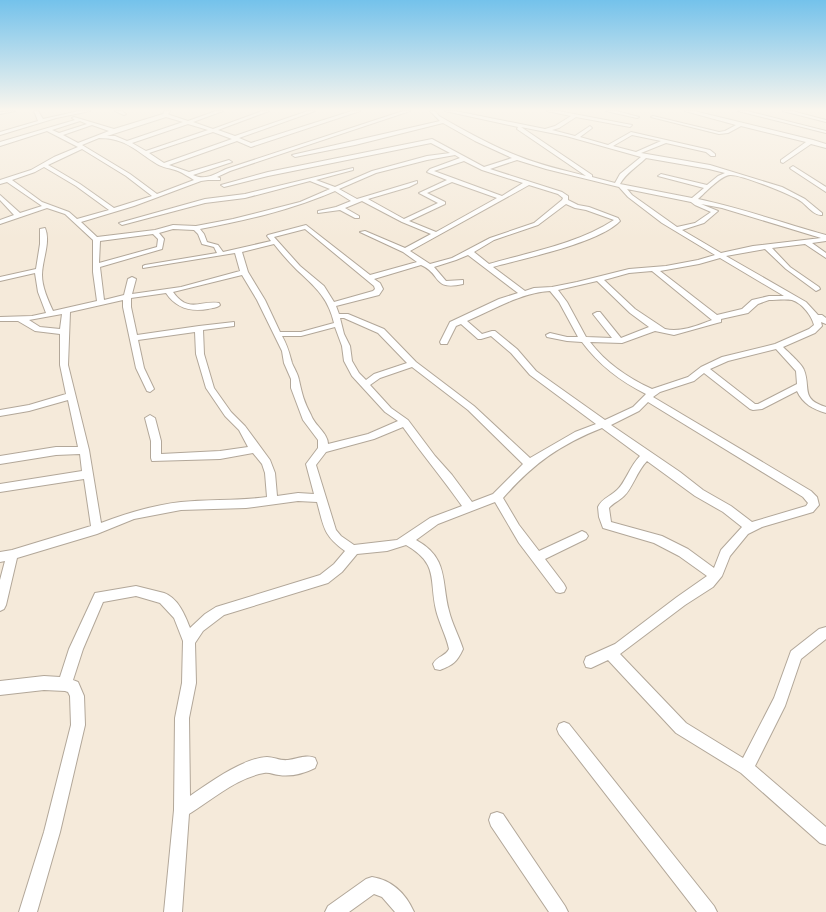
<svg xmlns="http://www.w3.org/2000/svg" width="826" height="912" font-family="Rubik,sans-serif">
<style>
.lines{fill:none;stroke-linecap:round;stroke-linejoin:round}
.minor-casing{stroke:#b2a799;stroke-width:2}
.minor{fill:#fff;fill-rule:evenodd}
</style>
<rect width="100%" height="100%" fill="#f5eada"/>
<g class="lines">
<!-- minor casing -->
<g class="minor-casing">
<path id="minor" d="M15,111L0,114V112Z
M34,111H38L43,119L79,111H90L56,118L0,135V132L38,121Z
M115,111H122L126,114L124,115Z
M165,111H170L168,114L170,115L188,121L216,111H223L193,122L213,129L262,111H269L218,130L235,136L308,111H315L239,138L251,143L352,111H360L251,147L237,141L169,165L189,172L229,160L232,162L193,175C205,181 215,174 226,169L403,111H410L230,171L217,177L220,178V180H208L201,181L134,206L81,222L97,237L155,230L173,225L196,226L233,219L300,202L330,189L310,181L245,198L205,203L122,225L119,223L205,199L245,194L353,168V170L316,180L335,187L372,171L427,156L450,153L431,143L268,176L224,187L221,185L268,172L432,139L484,167L512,158L475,141L443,123L355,145L295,157L292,155L440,121L430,111H435L439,116C465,131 490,145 518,156C540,165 563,170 586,176L517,129L518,127L445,111H455L545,129L555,126L571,116L547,111H558L632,125L630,127L576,117L559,128L552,130L575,136L590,126L592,128L580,137L608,145L631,132L710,150L715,154V156H711L706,152L666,143L641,153L710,165L782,187L805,199L822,213V215C815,216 808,207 802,202C793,195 740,174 730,175C720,176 705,193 698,199C741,208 783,223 826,235V241L812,243L826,253V258L805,244L772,248L790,267L819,287L820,289L816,291L786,269L765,249L726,256L806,302L818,315H822L826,318V324L821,322L822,326L815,333L783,347C788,352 802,364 804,370C811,388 800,399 826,407V413C813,409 803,404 797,391L762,409L753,410L750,409L704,373L694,381L660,392L653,397L811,491L817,497L819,505L813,512L762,527L748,534L730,556L722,576L713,587L685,605L620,654L686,723L743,758L774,698L791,651L819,629L826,627V639L801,659L785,706L755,766L826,827V845L820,843L741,773L676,733L608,660L591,668L586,667L584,662L586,657L615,644L677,597L707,576L679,556L654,543L603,528L599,517L598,507C602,498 610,497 617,490C625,483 630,466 640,456L602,428C559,445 533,464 503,498L519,525L539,551L578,533L582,531L586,533L588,536L586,539L545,559L564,584L566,588L564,592L560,593L556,592L519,543L495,502L438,524L416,540C449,558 441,581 449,611C452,624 459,636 463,649C457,662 453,665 440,670L435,669L433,664C437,656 446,656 449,649C446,635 439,623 436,610C429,579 439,564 406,545L387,551L357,554L342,572L328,583L224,615L203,631L195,643L196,683L189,718L190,796C209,783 243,758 267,757C274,757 280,761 288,760C297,759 306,754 315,758L317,763L315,768C305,773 291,777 279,775C274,775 270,772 264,773C236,778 213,799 189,814L182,912H164L174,810L175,718L182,683L183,641L174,618L160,603L136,596L103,602L83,649L73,680L78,682L84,696L85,725L60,832L37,912H19L44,832L71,725L70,696L68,692L65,691L44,690L0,695V681L44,676L60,677L69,649L95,593L136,586L164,593C178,598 185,615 190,628L205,614L216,607L320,575L334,564L345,551C323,535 324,527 317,502L298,501L246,508L181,510L134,519L97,534L17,558L6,605L4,609L0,611V580L5,561L0,562V552L12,550L91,526L84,479L0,492V484L82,471L80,454L56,455L0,464V456L56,447H78L68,400L29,411L0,416V410L29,405L66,394L60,365V334L35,331L18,321H0V317L32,316L46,313L38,292L35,273L0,281V277L36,269L40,244V229L45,228C51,242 42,260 42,275C42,287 48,300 53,311L97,301L93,272V240L65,214L47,208L0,224V220L14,215L0,200V195L20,213L42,206L7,182L0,184V180L31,170L54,157L78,147L47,131L0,146V142L75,120L72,118L74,117L114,129L163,114ZM166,117L183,122L127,141L115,136H107ZM80,121L87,124L59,133L52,130ZM188,124L208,130L146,151L132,143ZM92,125L109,131L78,143L63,135ZM521,127L566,136L641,157L620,174L615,183L592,177V175ZM213,132L232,139L164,163L149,153ZM632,135L661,141L636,152L613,146ZM99,138C126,138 136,151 157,164C163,168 171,168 178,171C183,173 189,177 194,180L157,194L130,174L82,145ZM82,149L126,176L152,196L114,208L80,184L48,165ZM455,155L460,158L430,169L427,172L447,180L419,193L438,203L404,219L368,199L409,187L417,183V181L357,199L339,189L376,173L427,160ZM646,158L709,169L725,173L718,176L707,185L661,174L658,176L704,188L692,198L620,184C626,173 637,167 646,158ZM517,160L546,169L619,187L628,197L662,223L715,255L698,260L666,266L629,269L577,282L552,287L534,288L525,291L493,267C525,258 599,243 620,221L618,218L589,207L578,205L568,200V196L562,192L490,169ZM464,161L482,170L523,183L502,196L434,171ZM44,167L76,186L109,210L77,219L69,212L42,202L12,180L35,172ZM452,182L497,198L436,232L409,221L445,204V202L427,193ZM529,185L558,194L563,198L562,200L534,223L490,238L452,258L430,264L410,251ZM627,189L691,202L695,205L711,212L695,223L677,227L632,195ZM335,191L351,201L336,207L318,211V213L340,210L355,218H359V216L345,208L362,201L402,222L431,234L405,248L365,231L360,232L403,252L417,262L370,275L306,225L268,235L267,236L271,241L223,252L218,245L207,242L204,234L200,229C247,220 291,210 335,191ZM566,204L575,208L586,210L614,220C577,244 530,252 489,264L474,252L494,240L538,225ZM701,204L722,208L821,238L753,246L721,253L682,230L704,223L718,211ZM173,229L194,230L198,234L202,244L214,247L217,253L145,265L143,266V268L235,253L240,271L181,287L132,294L136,279L132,277L128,279L124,295L104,300L100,267L162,249L164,239L159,233ZM305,229L374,286L375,289L373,291L334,302L324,286L300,266L274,237ZM153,234L158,239L157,247L99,263L100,241ZM274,244C281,253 289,262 297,270C315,287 328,297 334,323L301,332H280L265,300L248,272L242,252ZM468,255L518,293L499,299L450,322L440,342L441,344H447L456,326L461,324L478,339H481L491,336L511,353L530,375L596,424L575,432L530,458L474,406L416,362L384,329L348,314H339L336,306L379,295L383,289L380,283L374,279L421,265C442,274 432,291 463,284V280L446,281L434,267L456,260ZM720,258L784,296H769L752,300L742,309L717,315L660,271L699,264ZM652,271L712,320C699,325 680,333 665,329L635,309L604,280L629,273ZM242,275L257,300L282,351L284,363L291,379V388L303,420L318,440V448L306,464L314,494L298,493L277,496L275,473L270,460L245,426L231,412L214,388L204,354L203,330L234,326V322L199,326L137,335L131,307V298L166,293C176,308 190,312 208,309C212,308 217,308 220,305L219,303C200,300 189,314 173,292ZM597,281L630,313L649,327L621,338L600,312H597L593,314L612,338L586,337L567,302L558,290ZM550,291L559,302L578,337H567L550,333L546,335L547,337L567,341L582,342C599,365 620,381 646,394L633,407L605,420L536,371L517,349L495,331H492L482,334L467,321C495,309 520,293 550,291ZM123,300V307L136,368L147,391L150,392L154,389L144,368L138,340L195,332L196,354L206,388L225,416L239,430L248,447L220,451L161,454V441L155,418L150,415L145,418L151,441V458L152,461L220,459L253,453L262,464L265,473L267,497C238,501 210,499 181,502C154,505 127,513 101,523L89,450L68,365L70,312ZM769,300C776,300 785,299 792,300C802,303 812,316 814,325L809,329L775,344L722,357L701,367L688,377L652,389C628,378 606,363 590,342L622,343L655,331L674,335L717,323L721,322V319L748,313L758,304ZM62,314L60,329L40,327L29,320ZM340,318H344L378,333L407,363L374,374L366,380L359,373L352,361L350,346L344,334ZM335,327L342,346L344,361L352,376L385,412L398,421L368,434L328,444C328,433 315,426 311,415C304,402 302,394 299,380C298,374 294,368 292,363C289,352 288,347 282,336H301ZM776,349L796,371L797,384L758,404H755L710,369L728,361ZM412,367L468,410L523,464L493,494L472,502L452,475L435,456L408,420L391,408L370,385L380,378ZM648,402L803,497L808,503L806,506L752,522L731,506L703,490L680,472L611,425L639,411ZM403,427C422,454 443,479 462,506L430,518L397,540L354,545L341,536L336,530L316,465L326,452L374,439ZM647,461L695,496L723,512L742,527L721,550L714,568L688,549L662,536L611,522L609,508C613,503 619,501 624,496C632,489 637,471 647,461Z
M606,111H616L639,117L637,118Z
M685,111H694L813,140L826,144V148L811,144L783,163L781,162V160L806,142L741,126L728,133L719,134L651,117L653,116L719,132L725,131L736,125Z
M738,111H747L826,131V133Z
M783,111H792L826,120V122Z
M793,166L826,187V192L791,169L790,168Z
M564,722L569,724L714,906L717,912H697L559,734L557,729L559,724Z
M497,812L503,814L565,906L568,912H549L491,826L489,820L491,814Z
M372,877C392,880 406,894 414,912H395L382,897L374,894L349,912H325L328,906L366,879Z"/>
</g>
<!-- minor -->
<use href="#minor" class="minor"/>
</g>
<!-- sky -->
<linearGradient id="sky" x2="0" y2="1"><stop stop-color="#74c2eb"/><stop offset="0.46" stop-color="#faf6ee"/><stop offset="1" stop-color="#faf6ee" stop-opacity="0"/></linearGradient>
<rect width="826" height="239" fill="url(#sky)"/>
</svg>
